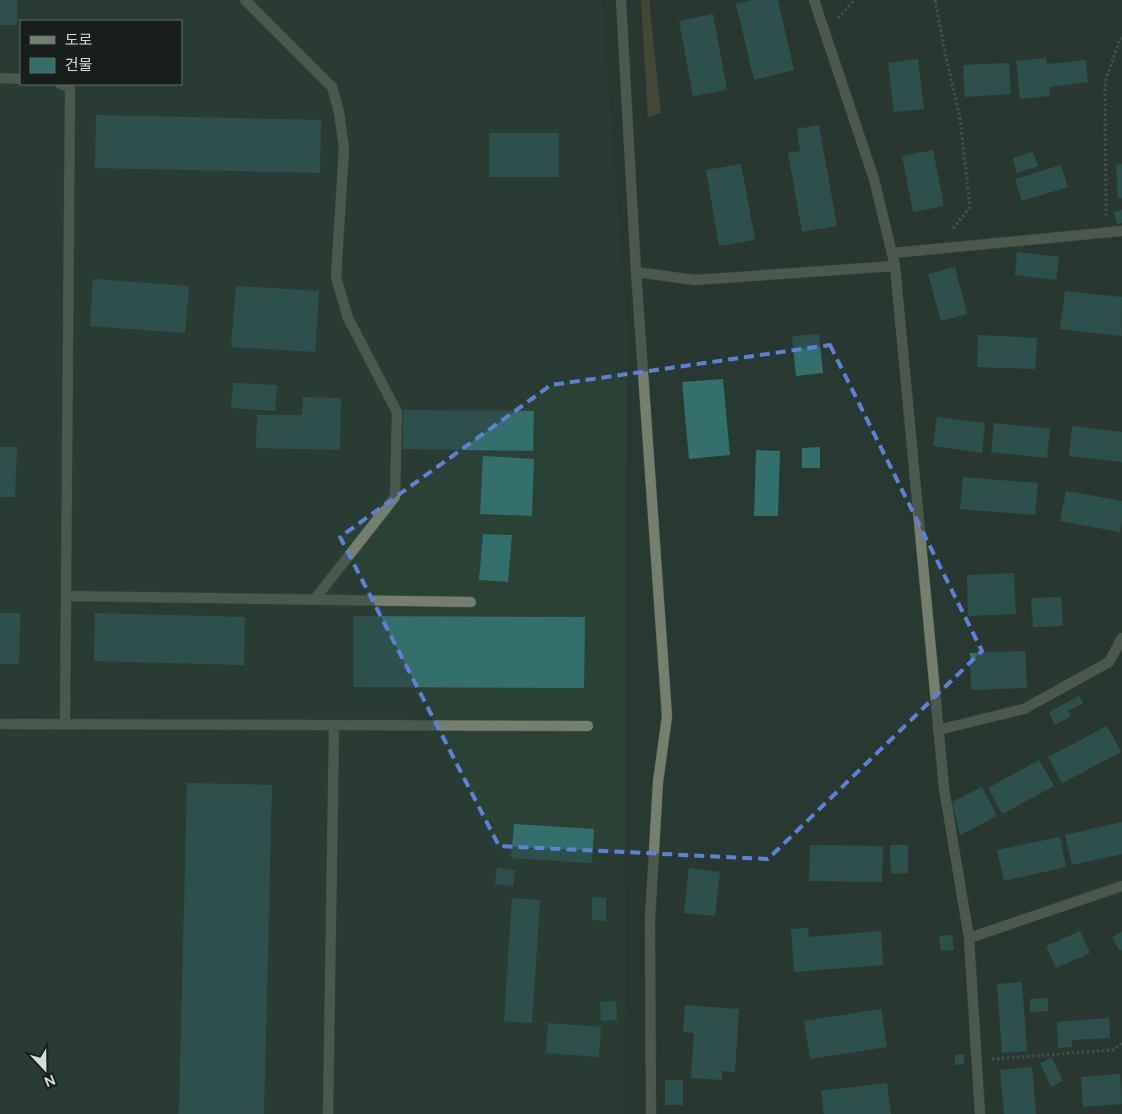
<svg xmlns="http://www.w3.org/2000/svg" width="1122" height="1114" font-family="'DM Sans','Noto Sans KR',sans-serif">
<style>
.built{fill:#2a4236;fill-rule:evenodd}
.green{fill:#5f5c3a}
.building{fill:#326f6d}
.lines{fill:none;stroke-linecap:round;stroke-linejoin:round}
.minor-casing{stroke:#47574f;stroke-width:11}
.path{stroke:#606f68;stroke-width:3;stroke-dasharray:2.5 2.5;stroke-linecap:butt}
.minor{stroke:#757f6e;stroke-width:10}
.marked{fill:none;stroke:#5d80d8;stroke-width:4;stroke-dasharray:10 6;stroke-linejoin:round}
</style>
<rect width="100%" height="100%" fill="#283931"/>
<!-- built -->
<path class="built" d="M0,0H601L627,330L624,1114H0ZM21,21H181V84H21Z"/>
<!-- green -->
<path class="green" d="M641,0H649L661,113L648,117Z"/>
<!-- building -->
<path class="building" d="M0,0H17V25H0Z
M753,0H778L794,70L754,80L736,4Z
M713,14L727,90L693,96L679,21Z
M1046,58L1047,64L1086,60L1088,82L1049,87L1050,96L1020,99L1016,61Z
M918,59L924,109L894,112L888,63Z
M1009,63L1011,94L965,97L963,65Z
M96,115L321,120L320,173L95,168Z
M819,125L837,226L802,232L788,153L800,151L797,129Z
M489,133H559V177H489Z
M933,150L944,206L913,212L902,156Z
M1033,152L1038,166L1017,173L1013,158Z
M741,164L755,240L719,246L706,170Z
M1122,164V198H1118L1116,165Z
M1061,165L1068,187L1022,201L1015,179Z
M1122,210V223L1117,224L1114,212Z
M1017,252L1059,257L1056,280L1015,275Z
M955,267L967,314L941,321L928,274Z
M93,279L189,286L185,333L90,326Z
M236,286L319,291L315,352L231,347Z
M1065,291L1122,297L1121,336L1060,329Z
M819,334L823,373L796,376L792,336Z
M978,335L1037,338L1035,369L977,367Z
M723,379L730,455L689,459L682,382Z
M233,383L277,385L275,411L231,408Z
M303,397L341,398L340,450L256,448L257,415H302Z
M403,410L534,411L533,451L403,449Z
M937,417L985,423L982,453L933,446Z
M994,423L1050,429L1047,458L991,452Z
M1072,426L1122,432V462L1069,456Z
M0,447H17L15,497H0Z
M820,447V468H802V448Z
M756,450L780,451L778,516H754Z
M483,456L534,459L532,516L480,514Z
M963,477L1038,483L1035,515L960,509Z
M1066,491L1122,501V519L1120,532L1060,521Z
M483,534L512,535L508,582L479,580Z
M1014,573L1016,614L968,616L967,575Z
M1061,597L1063,626L1033,627L1031,598Z
M0,613H20L19,664H0Z
M95,613L245,617L244,665L94,661Z
M353,616L585,617L584,688L353,687Z
M1025,651L1027,688L971,690L970,653Z
M1079,696L1083,703L1068,711L1071,716L1055,725L1049,712Z
M1107,726L1121,752L1062,783L1048,757Z
M1039,760L1054,786L1002,814L988,788Z
M187,783L272,785L264,1114H179Z
M982,787L997,816L960,835L952,802Z
M1122,822V854L1072,865L1065,835Z
M514,824L594,829L592,863L511,858Z
M1060,837L1066,867L1004,881L997,850Z
M810,845L883,846L882,882L809,881Z
M890,845H908V873L891,874Z
M497,868L515,870L513,886L495,884Z
M689,868L720,872L715,916L684,913Z
M592,897L606,898V921L592,920Z
M512,898L540,900L532,1023L504,1021Z
M808,928L809,937L881,931L883,965L794,972L791,929Z
M1080,931L1090,953L1056,968L1046,946Z
M1122,932V950L1120,951L1112,937Z
M952,935L954,950L941,951L939,936Z
M1022,982L1027,1051L1002,1053L997,984Z
M1048,998V1011L1030,1012V999Z
M616,1001L617,1020L601,1021L600,1002Z
M685,1005L739,1009L735,1072L722,1071V1080L691,1078L694,1033L683,1032Z
M881,1009L887,1047L810,1059L804,1021Z
M1109,1018L1110,1038L1072,1040V1047L1058,1048L1057,1022Z
M548,1023L601,1027L599,1057L546,1053Z
M964,1054V1064L955,1065V1055Z
M1052,1058L1063,1081L1051,1087L1040,1063Z
M1032,1067L1036,1114H1004L1000,1070Z
M1120,1074L1122,1104L1083,1107L1081,1077Z
M665,1080H683V1105H665Z
M887,1083L891,1114H824L821,1091Z"/>
<g class="lines">
<!-- minor casing -->
<g class="minor-casing">
<path id="minor" d="M245,0L332,87L339,112L344,149L336,277L348,318L397,412L395,497L314,600
M621,0L636,272L667,716L658,782L650,919L651,1114
M814,0L874,179L895,266L944,788L969,938L980,1114
M0,78L21,79
M60,84L70,87L65,724
M893,253L1122,231
M636,272L695,280L895,266
M66,596L471,602
M0,724L588,726
M938,730L1024,709L1109,662L1122,638
M969,938L1122,886
M328,1114L334,725"/>
</g>
<!-- path -->
<path class="path" d="M935,0L946,57L960,118L970,207L952,230
M838,18L855,0
M1106,216L1105,82L1120,39L1122,38
M992,1059L1113,1050L1122,1043"/>
<!-- minor -->
<use href="#minor" class="minor"/>
</g>
<!-- marked area -->
<path d="M0 0H1122V1114H0ZM830,345L982,651L768,859L499,846L340,537L551,385Z" fill="#283931" fill-opacity=".55" fill-rule="evenodd"/>
<path class="marked" d="M830,345L982,651L768,859L499,846L340,537L551,385Z"/>
<!-- legend -->
<rect x="20" y="20" width="162" height="65" fill="#171e1b" stroke="#626a67"/>
<rect x="30" y="36" width="25" height="8" fill="#757f6e" stroke="#626a67"/>
<text x="65" y="45" font-size="15" fill="#d3ddd8">도로</text>
<rect x="30" y="58" width="25" height="15" fill="#326f6d" stroke="#626a67"/>
<text x="65" y="70" font-size="15" fill="#d3ddd8">건물</text>
<!-- north arrow -->
<g transform="translate(45 1069) rotate(158)" stroke="#171e1b" stroke-width="4" paint-order="stroke">
<path d="M0-4L9 19L0 12L-9 19Z" fill="#d3ddd8"/>
<text y="-8" font-size="14" font-weight="bold" text-anchor="middle" fill="#d3ddd8">N</text>
</g>
</svg>
